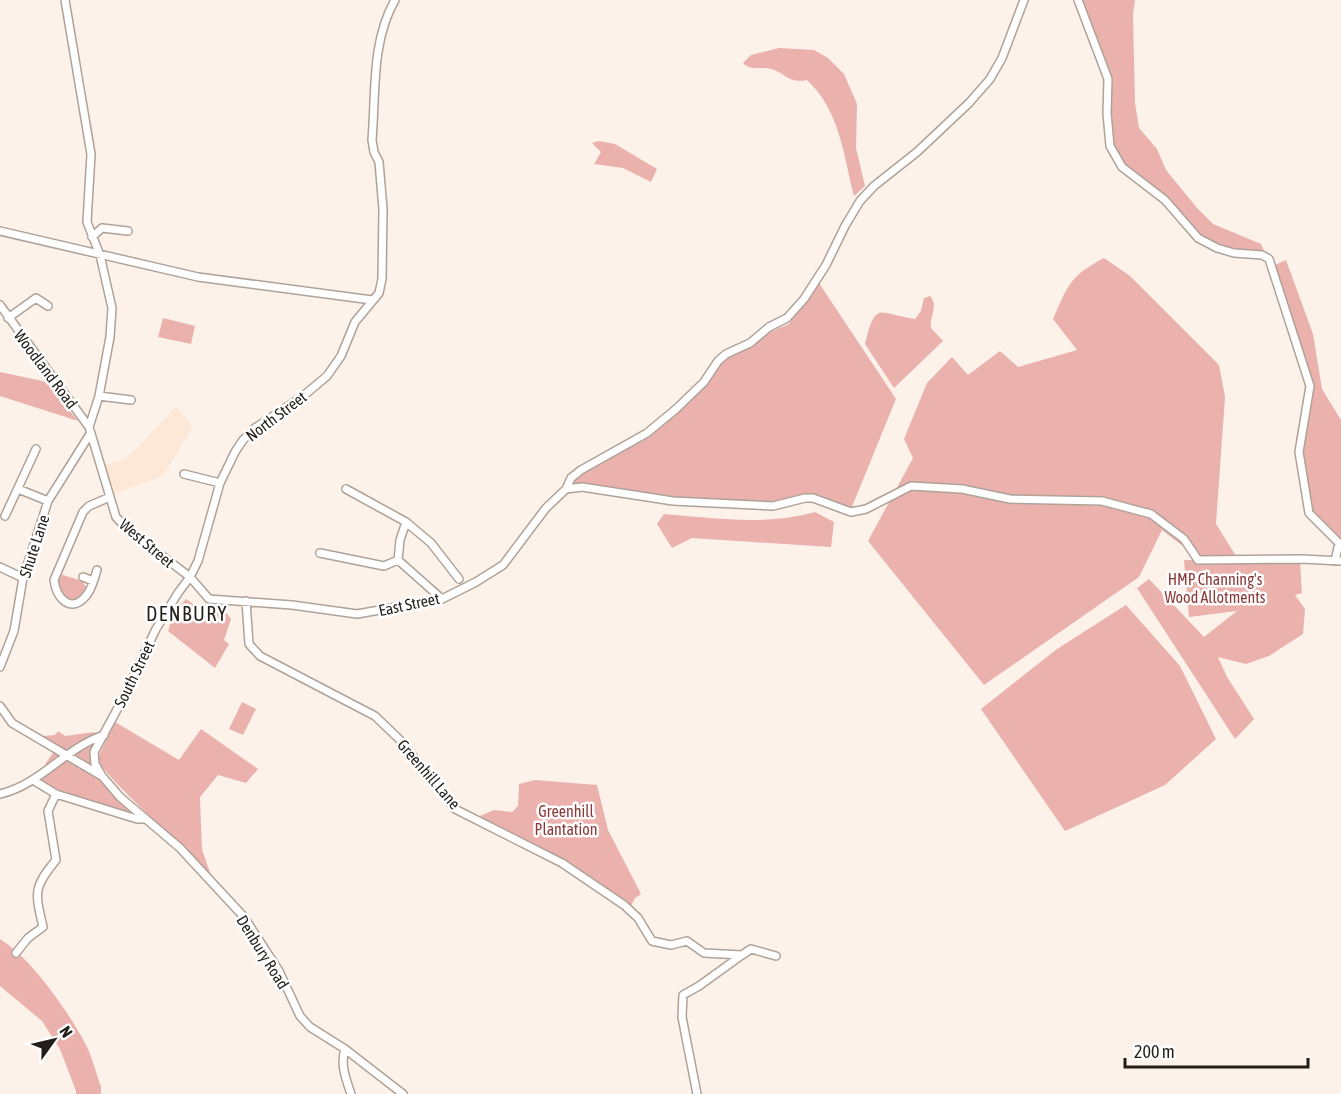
<svg xmlns="http://www.w3.org/2000/svg" width="1341" height="1094" font-family="'Asap Condensed',sans-serif">
<style>
.built{fill:#fde8d8}
.green{fill:#eab1ad}
.lines{fill:none;stroke-linecap:round;stroke-linejoin:round}
.minor-casing{stroke:#afa298;stroke-width:10}
.minor{stroke:#fff;stroke-width:7}
.labels{text-anchor:middle;dominant-baseline:central;stroke-width:5;stroke-linejoin:round;paint-order:stroke}
.street-label{font-size:16px;fill:#231e1a;stroke:#fff}
.park-label{font-size:16px;fill:#8a3937;stroke:#fff}
.quarter-label{font-size:20px;letter-spacing:1.5px;fill:#231e1a;stroke:#fff}
</style>
<rect width="100%" height="100%" fill="#fdf2e9"/>
<!-- built -->
<path class="built" d="M176,407L193,426L163,476L114,494L103,466L124,459L132,453Z"/>
<!-- green -->
<path class="green" d="M1078,0H1135L1133,14L1135,103L1139,128L1157,149L1166,170L1197,208L1213,224L1261,244L1265,254H1241L1204,240L1123,165L1110,146L1109,77Z
M779,48L814,50L828,58L844,74L857,104L856,148L865,186L854,196C843,153 840,111 807,80C788,84 786,73 771,69C760,66 752,72 743,63L751,55Z
M599,141L615,144L657,169L651,182L623,168L594,164L601,152L592,143Z
M1104,258L1130,276L1219,365L1225,397L1216,524L1236,556L1199,555L1184,547L1162,530L1139,577L984,685L868,541L913,458L904,439L927,383L952,357L968,375L1000,351L1018,367L1077,350L1053,319C1068,285 1070,276 1104,258Z
M1286,260L1313,334L1322,389L1341,420V544L1307,511L1300,475L1296,440L1306,385L1295,331L1273,266Z
M819,283L896,399L851,509L814,495L771,503L717,500L673,497L583,483L570,486L582,472L648,436L677,413L706,385L720,363L728,356L746,349L768,333L789,324Z
M930,296C939,306 929,317 931,328L943,341L894,388L865,344C876,299 879,314 915,319L921,311L924,298Z
M163,318L195,326L191,344L158,337Z
M0,372L47,382L78,421L0,396Z
M815,512L834,522L831,547L692,538L672,548L657,524L664,514C715,518 766,526 815,512Z
M1184,560L1300,562L1302,593L1295,595L1305,609L1303,634L1269,656L1246,664L1218,657L1227,677L1254,719L1235,739L1137,588L1149,579L1204,637L1237,611L1189,617Z
M60,574L82,581L86,587L84,595L74,600L60,595L57,580Z
M186,599L209,615L216,608L222,607L231,619L224,640L229,644L215,668L168,631L174,612Z
M1126,605L1180,666L1216,739L1165,785L1065,831L981,709L1057,649Z
M242,702L256,709L243,735L229,729Z
M115,722L179,760L201,729L258,769L246,783L218,775L200,797L202,850L212,878C177,838 136,807 101,766L98,757Z
M58,731L65,736L95,732L96,742L90,754C98,782 115,795 135,815L134,816L59,792L42,782L46,763L57,747L42,739L44,736L55,735Z
M535,780L597,785L608,830L641,894L635,898L631,906L571,864L490,823L480,816L494,810L512,812L518,806L519,784Z
M0,939C31,958 68,1011 85,1043C92,1056 96,1073 101,1087V1094H76V1091L60,1049L42,1021L0,986Z"/>
<g class="lines">
<!-- minor casing -->
<g class="minor-casing">
<path id="minor" d="M65,0L91,154L87,222L100,255L112,308L110,337L99,396L89,427
M395,0C371,42 376,93 372,140L374,152L379,162L383,209L382,279L379,293L355,322L341,356L327,376L302,397L255,428L243,440L235,452L220,483L198,561L190,577L178,593L156,629L119,706L94,752L95,764L102,776L120,797L180,848L244,917L279,971L300,1016L310,1027L345,1049L403,1094
M1078,0L1108,79L1107,113L1110,146L1122,167L1165,200L1198,238L1217,248L1234,253L1262,255L1269,259L1310,386L1299,452L1309,513L1341,545
M0,231L198,277L372,300
M92,237L102,228L128,231
M0,305L89,427L116,517L128,530L190,577L209,599L292,605L357,614L442,599L476,582L503,565L546,508L566,489L571,478L581,470L647,433L676,409L704,382L718,361L726,354L750,343L769,327L787,318L804,299L826,265L845,226L860,201L874,186L917,152L969,103L990,79L1002,58L1024,0
M8,318L36,298L48,306
M99,396L131,400
M184,474L220,483
M18,489L48,501
M346,489L406,522L431,543L459,579
M566,489L582,487L673,501L773,506L805,498H813L851,512L866,509L911,486L962,489L1010,499L1102,501L1151,514L1184,539L1198,560L1302,559L1341,561
M5,516L36,449
M320,553L384,566L398,560L442,599
M398,560L400,540L406,522
M1335,561L1339,543
M0,567L23,578
M97,570C94,579 92,590 85,597C70,614 56,597 54,580L83,512L89,506L110,497
M83,577L93,581
M246,601L249,644L260,656L375,716L401,741L455,809L562,863L624,905L638,918L652,941L671,945L687,941L704,953L742,955L751,949L776,956
M0,667L14,631L23,578L48,501L90,434
M0,706L12,723L100,775
M33,780L56,794L137,819H146
M0,794C40,785 65,748 104,735
M16,953L28,938L43,927C35,892 33,888 56,860L48,811L56,794
M345,1049C340,1065 346,1079 351,1094
M697,1094L682,1017L683,995L699,986L742,955"/>
</g>
<!-- minor -->
<use href="#minor" class="minor"/>
</g>
<g class="labels">
<!-- street labels -->
<g class="street-label">
<text transform="translate(46 369) rotate(53)">Woodland Road</text>
<text transform="translate(276 416) rotate(-37)">North Street</text>
<text transform="translate(147 543) rotate(40)">West Street</text>
<text transform="translate(34 546) rotate(-72)">Shute Lane</text>
<text transform="translate(409 604) rotate(-12)">East Street</text>
<text transform="translate(134 674) rotate(-64)">South Street</text>
<text transform="translate(429 774) rotate(49)">Greenhill Lane</text>
<text transform="translate(263 952) rotate(58)">Denbury Road</text>
</g>
<!-- park labels -->
<g class="park-label">
<text x="1215" y="579">HMP Channing's<tspan x="1215" dy="18">Wood Allotments</tspan></text>
<text x="566" y="811">Greenhill<tspan x="566" dy="18">Plantation</tspan></text>
</g>
<!-- quarter labels -->
<g class="quarter-label">
<text x="187" y="613">DENBURY</text>
</g>
</g>
<!-- north arrow -->
<g transform="translate(54 1040) rotate(56)" stroke="#ffffff" stroke-width="4.5" paint-order="stroke">
<path d="M0-4.5L10 22L0 15L-10 22Z" fill="#231e1a"/>
<text y="-9" font-size="16" font-weight="bold" text-anchor="middle" fill="#231e1a">N</text>
</g>
<!-- scale -->
<path d="M1125 1058v9h183v-9" fill="none" stroke="#231e1a" stroke-width="3"/>
<text x="1134" y="1058" font-size="18" fill="#231e1a" stroke="#ffffff" stroke-width="4.5" paint-order="stroke">200 m</text>
</svg>
